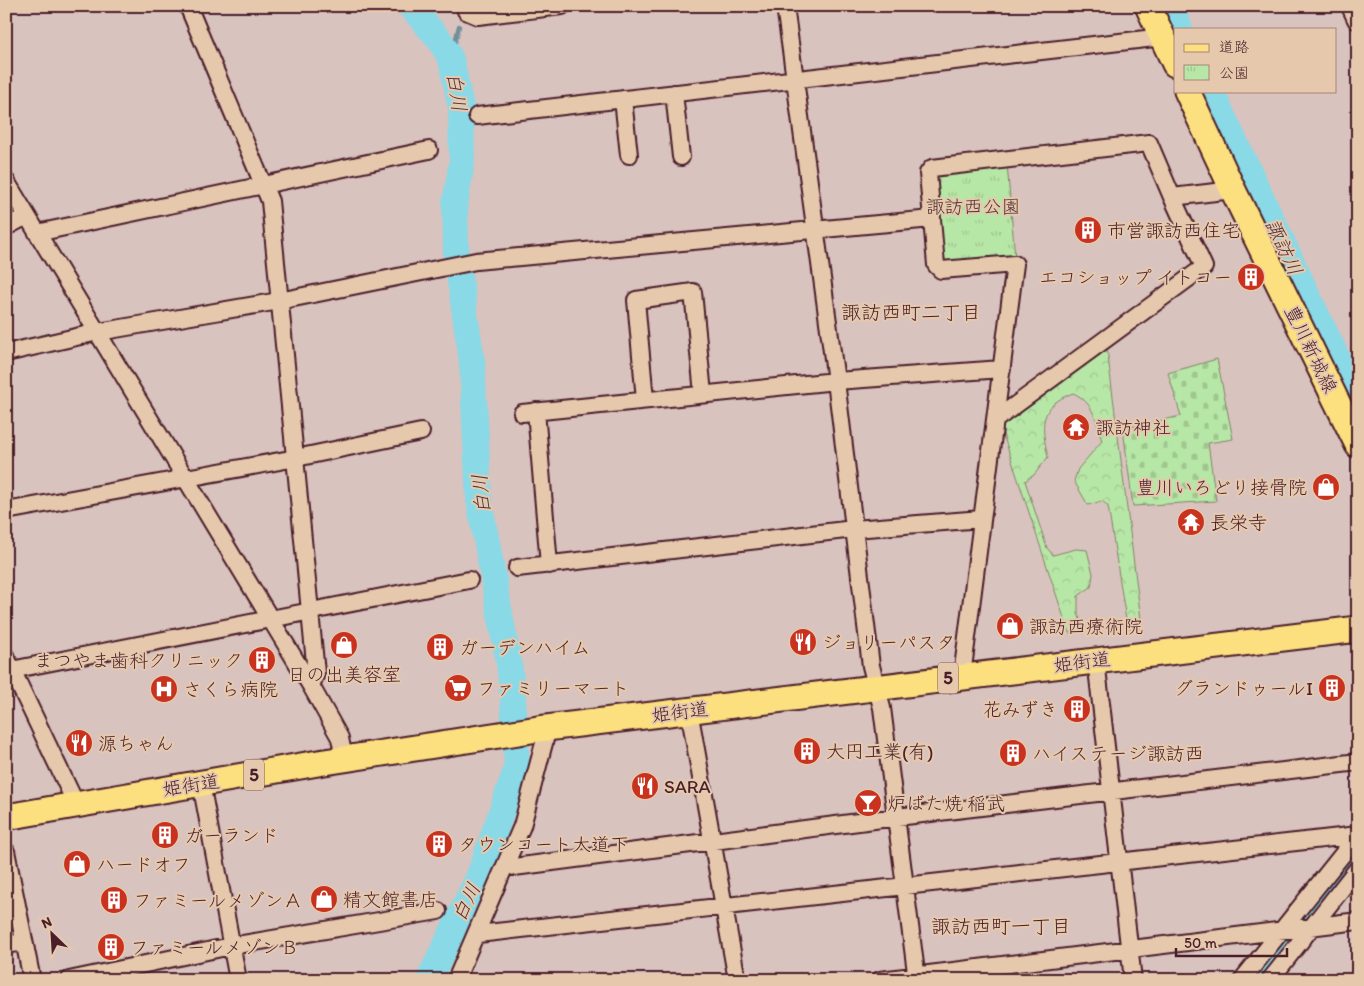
<svg xmlns="http://www.w3.org/2000/svg" width="1364" height="986" font-family="Itim,'Klee One',sans-serif">
<style>
.forest{fill:url(#forest-crowns);stroke:#808368}
.cemetery{fill:url(#cemetery-stones);stroke:#808368}
.park{fill:url(#park-tufts);stroke:#808368}
.lines{fill:none;stroke-linecap:round;stroke-linejoin:round}
.stream{stroke:#708f9b;stroke-width:4.5}
.river{stroke:#8ad9e6;stroke-width:26}
.minor-casing{stroke:#4a1f2b;stroke-width:20}
.tertiary-casing{stroke:#4a1f2b;stroke-width:24}
.primary-casing{stroke:#4a1f2b;stroke-width:29}
.minor{stroke:#e6c9ad;stroke-width:16}
.tertiary{stroke:#e6c9ad;stroke-width:20}
.primary{stroke:#fce080;stroke-width:25}
.labels{text-anchor:middle;dominant-baseline:central;stroke-width:4;stroke-linejoin:round;paint-order:stroke}
.shield{fill:#e6c9ad;stroke:#795252;stroke-width:1}
.shield-label{font-size:18px;font-weight:bold;fill:#4a1f2b}
.park-label{font-size:19px;fill:#553337;stroke:#e6c9ad}
.poi-label{font-size:19px;fill:#4a1f2b;stroke:#e6c9ad;text-anchor:start}
.street-label{font-size:19px;fill:#4a1f2b;stroke:#e6c9ad}
.water-label{font-size:20px;font-style:italic;fill:#50323e;stroke:#e6c9ad}
.neighbourhood-label{font-size:20px;fill:#4a1f2b;stroke:#e6c9ad}
</style>
<defs>
<pattern id="forest-crowns" width="20" height="18" patternUnits="userSpaceOnUse" patternTransform="scale(1.25)"><rect width="20" height="18" fill="#b7e7a6"/><path d="M2 6a3 3 0 1 1 6 0M12 15a3 3 0 1 1 6 0" fill="none" stroke="#9fc68f"/></pattern>
<pattern id="cemetery-stones" width="16" height="16" patternUnits="userSpaceOnUse" patternTransform="scale(1.25)"><rect width="16" height="16" fill="#b7e7a6"/><path d="M2 7V4a2 2 0 0 1 4 0v3zM10 15v-3a2 2 0 0 1 4 0v3z" fill="#9fc68f"/></pattern>
<pattern id="park-tufts" width="24" height="20" patternUnits="userSpaceOnUse" patternTransform="scale(1.25)"><rect width="24" height="20" fill="#b7e7a6"/><path d="M3 7l-1-3M5 7V3M7 7l1-3M15 17l-1-3M17 17v-4M19 17l1-3" fill="none" stroke="#9fc68f"/></pattern>
</defs>
<rect width="100%" height="100%" fill="#d9c3be"/>
<filter id="ink" filterUnits="userSpaceOnUse"><feTurbulence type="fractalNoise" baseFrequency=".02" numOctaves="2"/><feDisplacementMap in="SourceGraphic" scale="10" xChannelSelector="R" yChannelSelector="G"/><feConvolveMatrix kernelMatrix="1 2 1 2 8 2 1 2 1" color-interpolation-filters="sRGB"/></filter>
<g filter="url(#ink)">
<!-- forest -->
<path class="forest" d="M1107,349L1142,628L1131,629L1127,626L1108,506L1102,501L1088,505L1074,481L1078,469L1102,441C1096,421 1094,402 1073,393C1038,406 1041,426 1048,457L1034,475L1025,481L1047,548L1053,555L1076,549L1087,550L1093,574L1091,587L1078,596V612L1083,630L1069,633L1000,425Z"/>
<!-- cemetery -->
<path class="cemetery" d="M1217,359L1233,439L1208,443L1216,501L1133,506L1123,429L1181,416L1168,373Z"/>
<!-- park -->
<path class="park" d="M1007,164L1015,258L946,265L940,258L932,177L938,171Z"/>
<g class="lines">
<!-- stream -->
<path class="stream" d="M451,59L459,26"/>
<!-- river -->
<path class="river" d="M410,6L439,39L451,59L461,108L462,161L455,204L456,254L472,361L479,500L509,663L513,699L517,767L479,876L429,980
M1170,6L1180,29
M1211,91L1358,402
M1256,980L1358,853"/>
<!-- minor casing -->
<g class="minor-casing">
<path id="minor" d="M188,6L270,201L316,673L311,686
M468,6L466,11L478,16L562,6
M785,6L836,381L871,666L882,708L917,980
M674,93L681,157
M623,99L629,155
M477,116L1163,37
M6,181L311,686L340,738L344,759
M932,219L936,265L941,270L1015,264L962,676
M6,227L27,216
M37,233L429,150
M6,353L98,332L279,301L476,261L932,219L928,173L932,168L1149,143L1172,197L1233,190
M645,400L636,300L693,292L703,394
M536,411L549,565
M522,413L836,381L1002,369
M995,420L1204,267L1172,197
M6,511L296,458L421,432
M517,568L854,529L982,519
M6,657L76,804
M1096,660L1133,980
M6,671L469,580
M689,710L737,980
M201,783L238,980
M6,851L32,980
M514,867L897,817L1358,762
M478,934L1358,835
M6,945L23,942
M69,980L231,946L438,911
M456,980L522,826L548,728
M880,980L1358,921
M1242,980L1358,835
M1270,980L1358,868"/>
</g>
<!-- tertiary casing -->
<g class="tertiary-casing">
<path id="tertiary" d="M1352,6L1358,19"/>
</g>
<!-- primary casing -->
<g class="primary-casing">
<path id="primary" d="M1148,6L1175,64
M1187,91L1233,190L1358,445
M6,817L318,763L538,729L1358,629"/>
</g>
<!-- minor -->
<use href="#minor" class="minor"/>
<!-- tertiary -->
<use href="#tertiary" class="tertiary"/>
<!-- primary -->
<use href="#primary" class="primary"/>
</g>
</g>
<!-- icons -->
<defs>
<g id="building-disc" transform="scale(1.4375)"><circle r="9.5" fill="#c8321e" stroke="#e6c9ad"/><path d="M-4-6H4V6H1V3H-1V6H-4ZM-2.5-4.3h1.7v1.8h-1.7ZM.8-4.3h1.7v1.8H.8ZM-2.5-1h1.7V.8h-1.7ZM.8-1h1.7V.8H.8Z" fill="#fff"/></g>
<g id="temple-disc" transform="scale(1.4375)"><circle r="9.5" fill="#c8321e" stroke="#e6c9ad"/><path d="M0-6L5-2H3V0L6.5 2.5H4V6H1.5V3h-3V6H-4V2.5H-6.5L-3 0V-2H-5Z" fill="#fff"/></g>
<g id="shop-disc" transform="scale(1.4375)"><circle r="9.5" fill="#c8321e" stroke="#e6c9ad"/><path d="M-5-2.5h2.3a2.7 3.5 0 0 1 5.4 0H5L5.5 6h-11ZM-1.5-2.5h3a1.5 2.3 0 0 0-3 0Z" fill="#fff"/></g>
<g id="restaurant-disc" transform="scale(1.4375)"><circle r="9.5" fill="#c8321e" stroke="#e6c9ad"/><path d="M-5-6h1v4h1v-4h1v4h1v-4h1v5L-1.5 .5V6h-2V.5L-5-1ZM5-6V6H3V1.5H1.5Q1.5-4 5-6Z" fill="#fff"/></g>
<g id="supermarket-disc" transform="scale(1.4375)"><circle r="9.5" fill="#c8321e" stroke="#e6c9ad"/><path d="M-6-5.5h2.5l.6 2H6L4.5 2H-2.5L-4.4-4H-6ZM-1.5 3.2a1.3 1.3 0 1 0 .1 0ZM3 3.2a1.3 1.3 0 1 0 .1 0Z" fill="#fff"/></g>
<g id="hospital-disc" transform="scale(1.4375)"><circle r="9.5" fill="#c8321e" stroke="#e6c9ad"/><path d="M-5-5h3v3.5h4V-5h3V5h-3V1.5h-4V5h-3Z" fill="#fff"/></g>
<g id="bar-disc" transform="scale(1.4375)"><circle r="9.5" fill="#c8321e" stroke="#e6c9ad"/><path d="M-6-5H6L.8 .8V4.5H3.5V6h-7V4.5H-.8V.8Z" fill="#fff"/></g>
</defs>
<g fill-rule="evenodd">
<use href="#building-disc" x="1088" y="230"/>
<use href="#building-disc" x="1251" y="277"/>
<use href="#temple-disc" x="1076" y="427"/>
<use href="#shop-disc" x="1326" y="487"/>
<use href="#temple-disc" x="1191" y="522"/>
<use href="#shop-disc" x="1010" y="626"/>
<use href="#restaurant-disc" x="803" y="642"/>
<use href="#shop-disc" x="344" y="645"/>
<use href="#building-disc" x="440" y="647"/>
<use href="#building-disc" x="262" y="660"/>
<use href="#supermarket-disc" x="458" y="688"/>
<use href="#building-disc" x="1332" y="688"/>
<use href="#hospital-disc" x="164" y="689"/>
<use href="#building-disc" x="1077" y="709"/>
<use href="#restaurant-disc" x="79" y="743"/>
<use href="#building-disc" x="807" y="751"/>
<use href="#building-disc" x="1013" y="753"/>
<use href="#restaurant-disc" x="645" y="786"/>
<use href="#bar-disc" x="868" y="803"/>
<use href="#building-disc" x="165" y="835"/>
<use href="#building-disc" x="439" y="844"/>
<use href="#shop-disc" x="77" y="864"/>
<use href="#shop-disc" x="324" y="899"/>
<use href="#building-disc" x="114" y="900"/>
<use href="#building-disc" x="111" y="947"/>
</g>
<g class="labels">
<!-- shield labels -->
<g class="shield">
<rect x="938" y="662.5" width="20" height="31" rx="4"/>
<rect x="244" y="759.5" width="20" height="31" rx="4"/>
</g>
<g class="shield-label">
<text x="948" y="678">5</text>
<text x="254" y="775">5</text>
</g>
<!-- park labels -->
<g class="park-label">
<text x="973" y="206">諏訪西公園</text>
</g>
<!-- poi labels -->
<g class="poi-label">
<text x="1107" y="230">市営諏訪西住宅</text>
<text x="1232" y="277" text-anchor="end">エコショップ イトコー</text>
<text x="1095" y="427">諏訪神社</text>
<text x="1307" y="487" text-anchor="end">豊川いろどり接骨院</text>
<text x="1210" y="522">長栄寺</text>
<text x="1029" y="626">諏訪西療術院</text>
<text x="822" y="642">ジョリーパスタ</text>
<text x="459" y="647">ガーデンハイム</text>
<text x="243" y="660" text-anchor="end">まつやま歯科クリニック</text>
<text x="344" y="674" text-anchor="middle">日の出美容室</text>
<text x="477" y="688">ファミリーマート</text>
<text x="1313" y="688" text-anchor="end">グランドゥールI</text>
<text x="183" y="689">さくら病院</text>
<text x="1058" y="709" text-anchor="end">花みずき</text>
<text x="98" y="743">源ちゃん</text>
<text x="826" y="751">大円工業(有)</text>
<text x="1032" y="753">ハイステージ諏訪西</text>
<text x="664" y="786">SARA</text>
<text x="887" y="803">炉ばた焼 稲武</text>
<text x="184" y="835">ガーランド</text>
<text x="458" y="844">タウンコート大道下</text>
<text x="96" y="864">ハードオフ</text>
<text x="343" y="899">精文館書店</text>
<text x="133" y="900">ファミールメゾンＡ</text>
<text x="130" y="947">ファミールメゾンＢ</text>
</g>
<!-- street labels -->
<g class="street-label">
<text transform="translate(1311 349) rotate(64)">豊川新城線</text>
<text transform="translate(1082 662) rotate(-7)">姫街道</text>
<text transform="translate(680 712) rotate(-7)">姫街道</text>
<text transform="translate(191 785) rotate(-9)">姫街道</text>
</g>
<!-- water labels -->
<g class="water-label">
<text transform="translate(457 92) rotate(81)">白川</text>
<text transform="translate(1284 247) rotate(65)">諏訪川</text>
<text transform="translate(481 494) rotate(-96)">白川</text>
<text transform="translate(466 902) rotate(-64)">白川</text>
</g>
<!-- neighbourhood labels -->
<g class="neighbourhood-label">
<text x="911" y="312">諏訪西町二丁目</text>
<text x="1001" y="926">諏訪西町一丁目</text>
</g>
</g>
<!-- margin -->
<rect width="1364" height="986" fill="none" stroke="#e6c9ad" stroke-width="25"/>
<rect x="12" y="12" width="1339" height="961" fill="none" stroke="#4a1f2b" stroke-width="2" filter="url(#ink)"/>
<!-- legend -->
<rect x="1174" y="28" width="162" height="65" fill="#e6c9ad" stroke="#a88579"/>
<rect x="1184" y="44" width="25" height="8" fill="#fce080" stroke="#a88579"/>
<text x="1219" y="52" font-size="15" fill="#4a1f2b">道路</text>
<rect x="1184" y="65" width="25" height="15" fill="url(#park-tufts)" stroke="#a88579"/>
<text x="1219" y="78" font-size="15" fill="#4a1f2b">公園</text>
<!-- north arrow -->
<g transform="translate(52 934) rotate(335)" stroke="#e6c9ad" stroke-width="4" paint-order="stroke">
<path d="M0-4L9 19L0 12L-9 19Z" fill="#4a1f2b"/>
<text y="-8" font-size="14" font-weight="bold" text-anchor="middle" fill="#4a1f2b">N</text>
</g>
<!-- scale -->
<path d="M1176 948v8h111v-8" fill="none" stroke="#4a1f2b" stroke-width="2.5"/>
<text x="1184" y="948" font-size="15" fill="#4a1f2b" stroke="#e6c9ad" stroke-width="4" paint-order="stroke">50 m</text>
</svg>
